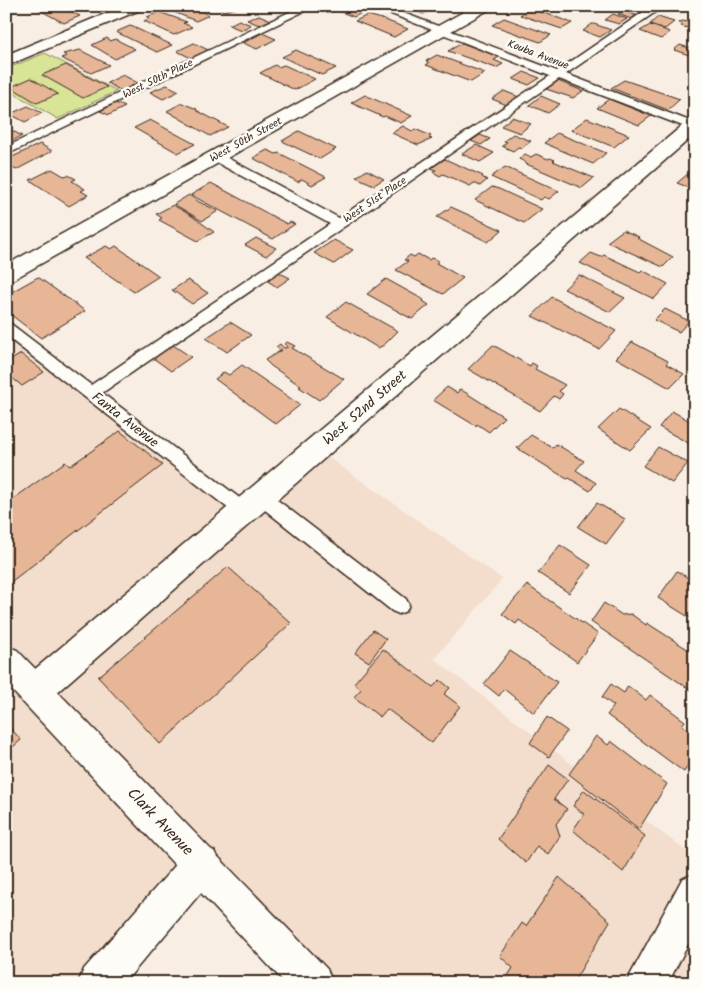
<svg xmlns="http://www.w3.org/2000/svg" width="701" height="989" font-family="Kalam,sans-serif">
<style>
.built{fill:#f3ddcd}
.green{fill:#d8e496;stroke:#8a875a}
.building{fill:#e6b697;stroke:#3b2a1e}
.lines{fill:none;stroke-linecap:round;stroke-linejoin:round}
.service-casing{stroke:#3b2a1e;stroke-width:3}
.minor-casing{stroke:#3b2a1e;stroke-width:3}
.tertiary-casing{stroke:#3b2a1e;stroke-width:3}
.service{fill:#fdfcf7;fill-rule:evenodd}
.minor{fill:#fdfcf7;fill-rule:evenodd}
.tertiary{fill:#fdfcf7;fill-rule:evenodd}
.labels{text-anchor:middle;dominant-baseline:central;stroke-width:4.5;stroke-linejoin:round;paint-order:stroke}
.far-street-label{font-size:11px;fill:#3b2a1e;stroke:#fdfcf7}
.street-label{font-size:14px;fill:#3b2a1e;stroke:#fdfcf7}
.near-street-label{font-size:16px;fill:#3b2a1e;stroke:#fdfcf7}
</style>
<rect width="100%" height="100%" fill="#f8eee4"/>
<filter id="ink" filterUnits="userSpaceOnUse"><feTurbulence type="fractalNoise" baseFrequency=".02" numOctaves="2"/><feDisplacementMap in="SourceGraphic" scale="10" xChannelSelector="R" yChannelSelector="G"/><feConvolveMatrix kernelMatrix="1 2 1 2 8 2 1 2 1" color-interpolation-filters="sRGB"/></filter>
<g filter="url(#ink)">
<!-- built -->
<path class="built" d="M6,328L244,511L316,449L502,579L434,659L695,858V983H313L201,865L98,983H6Z"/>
<!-- green -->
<path class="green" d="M45,53L117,91L58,119L6,89V69Z"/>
<!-- building -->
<path class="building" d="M32,6H59L80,16L64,23Z
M172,6H191L209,15L196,21L166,9Z
M213,6H236L237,8L224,11Z
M326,6H356L367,10L354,17Z
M401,6H437L438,7L423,14Z
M625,6H643L647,8L642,11Z
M531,8L572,23L562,29L520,15Z
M623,11L636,15L631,19L618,14Z
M159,12L187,22L183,23L192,27L174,35L144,21L150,18L147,17Z
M613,14L627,19L619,24L605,20Z
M259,15L271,20L259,25L247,20Z
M368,15L385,20L408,29L394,37L355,21Z
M658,17L674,22L665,29L650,24Z
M504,18L551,35L540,42L492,25Z
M239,20L251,25L241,30L229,25Z
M682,21L695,23V30L681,26L683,24L679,23Z
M592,24H594L611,30L600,37L583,31Z
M650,25L670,32L661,39L640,31Z
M130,26L133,27L172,45L157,52L116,32Z
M262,33L276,39L257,49L243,43Z
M107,38L111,41L115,39L135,49L115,59L92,45Z
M194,43L208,50L191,58L177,51Z
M462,43L499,57L494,60L503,64L496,68L448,51Z
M680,45L689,48L692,46L695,47V57L674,50Z
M80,50L109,65L91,73L61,58L67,56L63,54Z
M296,50L336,68L322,75L282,57Z
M437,55L485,73L471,82L426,65L429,63L426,61Z
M66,65L107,87L83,98L42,75Z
M275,65L278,67L284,65L315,79L295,90L260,73Z
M524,72L540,78L529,85L513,79Z
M123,75L138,83L122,91L107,83Z
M31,78L58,94L37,103L11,87Z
M624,80L630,82L680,99L668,110L611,88Z
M558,81L583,91L573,98L546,89Z
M167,85L179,91L163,99L150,92Z
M504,91L519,97L507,105L492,99Z
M365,95L412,116L401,123L385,116L383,117L351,103Z
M541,96L560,104L548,113L529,105Z
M609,99L651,116L639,125L597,108Z
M116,103L125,107L109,115L100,111Z
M182,103L197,109L196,110L228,127L210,136L167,111Z
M28,106L42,113L25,122L10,114Z
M512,117L531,124L520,133L501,126Z
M587,118L629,135L614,147L571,130Z
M150,120L195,144L178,153L134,128Z
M403,126L412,131L415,129L431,136L429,138L432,139L418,145L392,133Z
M9,129L22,136L6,144V130Z
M299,131L336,149L320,159L282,141Z
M557,133L606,153L593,164L544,143Z
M513,134L531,141L522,148L518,147L513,151L502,146L507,142L504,141Z
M480,135L490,139L481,145L471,141Z
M40,144L52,151L16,170L6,164V160Z
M476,145L494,153L480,162L462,154Z
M267,150L276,154L279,153L326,177L312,185L302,179L298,182L253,158Z
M525,154L531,157L536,154L548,159L550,158L555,160L553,161L594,178L582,188L524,163L525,162L519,159Z
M445,159L483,176L482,177L487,180L480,186L474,183L470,186L443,174L440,176L433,172L436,170L431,168Z
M505,167L559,191L549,199L544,197L541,200L491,177Z
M52,169L64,176L68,175L76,179L72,181L85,189L81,191L88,195L69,206L30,180Z
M367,170L384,179L374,185L356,177Z
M689,173L695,175V190L677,183Z
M211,183L287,224L290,222L295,224L273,239L191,195Z
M492,187L499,189L542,209L524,223L475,200Z
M189,195L199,202L218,211L202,221L174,204Z
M173,205L192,216L214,232L198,241L159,220L162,218L156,214Z
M451,207L502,230L488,242L437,217Z
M623,230L639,237L637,238L673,257L663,267L607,242Z
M256,238L276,248L266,256L245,245Z
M334,240L353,250L334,264L314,253Z
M106,246L111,249L116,246L159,276L134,292L84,258Z
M591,253L601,257L604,255L640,272L642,270L668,284L654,299L580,263Z
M418,254L429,260L431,258L439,261L436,263L463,278L443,294L396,270L408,261L404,260L410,255L414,257Z
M278,272L290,278L277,287L266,280Z
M579,275L625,298L610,312L564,289Z
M38,277L85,311L41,338L6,311V295Z
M386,279L424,300L423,301L429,305L412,319L367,294Z
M188,280L208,293L192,304L172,290Z
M552,297L616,331L599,349L532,316Z
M346,302L398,331L384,345L378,348L327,317Z
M665,309L689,321L679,332L654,320Z
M230,322L251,335L227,352L206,338Z
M287,342L295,346L292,348L344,379L319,400L299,387L301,386L271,366L265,360L282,350L276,347L280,344L284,348L288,347L284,344Z
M632,342L668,361L666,364L684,374L670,388L616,358Z
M173,345L191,357L171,371L153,358Z
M493,345L530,366L532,363L537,366L535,369L565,385L559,391L563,394L559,399L554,396L540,411L468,369Z
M21,354L44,372L22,386L6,373V363Z
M242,365L300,405L276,424L215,379L224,372L229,375Z
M447,387L457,393L460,389L504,417L489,432L477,424L476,426L433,400Z
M619,409L651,429L630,450L598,429Z
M672,411L695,424V438L690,444L659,427Z
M120,431L163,465L8,584L6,504L65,462L70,466Z
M531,435L553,448L556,444L584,461L576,470L596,483L590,491L569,478L567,479L517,448Z
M658,447L688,463L672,483L643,466Z
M597,503L625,519L606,544L578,527Z
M560,545L591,565L569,593L538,573Z
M228,567L291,623L160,744L98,677Z
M677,571L695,582V621L658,598Z
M527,585L598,634L577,662L519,620L516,624L502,614Z
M604,603L622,615L631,614L646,625L647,623L695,654V693L591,622Z
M373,630L386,639L369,662L355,653Z
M383,649L433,687L440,680L450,688L444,694L460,706L432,743L387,709L380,717L354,697L361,689L354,683Z
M510,651L557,682L534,713L504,689L499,696L484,684Z
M611,684L624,693L628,686L646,700L650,695L685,721L682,725L695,734V754L684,772L607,715L614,706L602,697Z
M547,717L567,731L549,757L530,743Z
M6,723L21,740L6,753Z
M596,736L608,745L611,741L667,784L639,829L569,774Z
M549,765L568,779L554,799L567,809L556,824L560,836L548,854L537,846L526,863L498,839Z
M584,790L645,836L623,872L573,830L584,814L573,806Z
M559,877L610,921L573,983H503L513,968L500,956L522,923L526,926Z"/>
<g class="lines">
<!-- service casing -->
<g class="service-casing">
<path id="service" d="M302,6H315L6,155V147Z
M371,6H385L557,71L652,6H664L566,74L695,123V129L688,128L559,79L102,393L250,506L253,511L250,516L244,518L238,516L6,336V323L11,324L91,385L330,224L212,160L210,157L212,154H220L339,218L550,76Z
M261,490L267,492L406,599L409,605L406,611L399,614L392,611L255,502L252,497L255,492Z"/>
</g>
<!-- minor casing -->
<g class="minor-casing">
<path id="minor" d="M124,6H144L142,9L6,66V55Z
M474,6H492L490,9L14,279L6,281V265Z
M695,119V134L46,702L34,707L22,702L18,691L22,680L689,120Z
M201,845L214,851L220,864L214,877L124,983H78L84,969L188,851Z
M695,873V931L668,983H626L682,879Z"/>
</g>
<!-- tertiary casing -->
<g class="tertiary-casing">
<path id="tertiary" d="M6,646L17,650L327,969L333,983H285L6,684Z"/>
</g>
<!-- service -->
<use href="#service" class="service"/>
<!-- minor -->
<use href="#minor" class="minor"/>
<!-- tertiary -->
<use href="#tertiary" class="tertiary"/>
</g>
</g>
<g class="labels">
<!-- far-street labels -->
<g class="far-street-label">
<text transform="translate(538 55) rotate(21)">Kouba Avenue</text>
<text transform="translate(158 79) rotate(-26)">West 50th Place</text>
<text transform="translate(246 140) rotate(-29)">West 50th Street</text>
<text transform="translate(375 200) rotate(-34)">West 51st Place</text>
</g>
<!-- street labels -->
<g class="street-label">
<text transform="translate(365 408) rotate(-41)">West 52nd Street</text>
<text transform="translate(125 420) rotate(38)">Fanta Avenue</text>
</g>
<!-- near-street labels -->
<g class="near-street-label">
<text transform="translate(160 822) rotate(46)">Clark Avenue</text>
</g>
</g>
<!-- margin -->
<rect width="701" height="989" fill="none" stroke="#fdfcf7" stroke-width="25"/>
<rect x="12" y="12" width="676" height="964" fill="none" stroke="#3b2a1e" stroke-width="2" filter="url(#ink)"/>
</svg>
